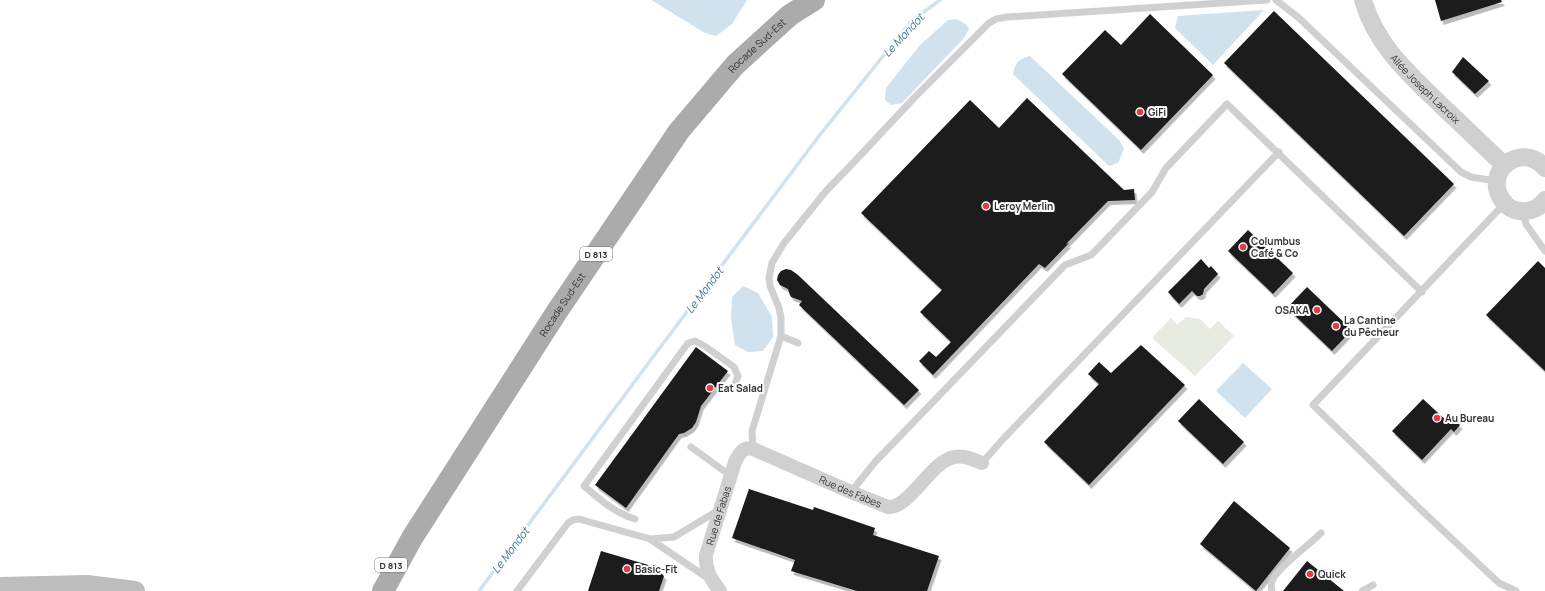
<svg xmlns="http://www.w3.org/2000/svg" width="1545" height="591" font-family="Manrope,sans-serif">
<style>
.green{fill:#e6ecdf}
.water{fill:#cfe2ee}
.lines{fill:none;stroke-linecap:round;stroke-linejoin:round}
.stream{stroke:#cfe2ee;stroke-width:3.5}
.building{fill:#1a1a1a;filter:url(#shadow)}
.service{stroke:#d0d0d0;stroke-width:7}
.minor{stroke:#d0d0d0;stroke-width:14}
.tertiary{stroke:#d0d0d0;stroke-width:18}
.secondary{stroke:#bdbdbd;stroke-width:20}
.primary{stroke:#ababab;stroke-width:22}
.poi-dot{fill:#e63946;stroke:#fff;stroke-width:1.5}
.labels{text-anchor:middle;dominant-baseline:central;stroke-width:4;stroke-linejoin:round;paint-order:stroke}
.shield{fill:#fff;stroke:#707070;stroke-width:1}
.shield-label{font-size:9px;font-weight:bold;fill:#333}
.street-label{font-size:10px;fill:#333;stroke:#fff}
.poi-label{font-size:10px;font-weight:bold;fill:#333;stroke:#fff;text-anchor:start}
.water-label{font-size:11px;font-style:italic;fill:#3f7597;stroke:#fff}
</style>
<defs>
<filter id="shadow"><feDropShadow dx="2.5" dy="4" stdDeviation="0" flood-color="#0004"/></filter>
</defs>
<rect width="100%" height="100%" fill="#fff"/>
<!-- green -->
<path class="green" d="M1186,317L1200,319L1210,329L1218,321L1234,336L1195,376L1152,338L1171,318L1177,325Z"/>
<!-- water -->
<path class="water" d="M651,0H747L732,24L716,36L705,33Z
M1264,10L1213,65L1175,28L1178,16Z
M955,19C960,21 967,23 969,29L964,38L902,103L891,105L885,100L886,88L920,45L948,20Z
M1030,56L1120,141L1124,149L1118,163L1109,166L1013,74C1016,62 1017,60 1030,56Z
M743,286L758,293L772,317L773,337L763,351L748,352L735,345L731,319L732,297Z
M1243,363L1272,389L1245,418L1216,391Z"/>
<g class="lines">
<!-- stream -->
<path class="stream" d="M479,591L647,365L819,136L896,40L913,20L940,0"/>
</g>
<!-- building -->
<path class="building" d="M1435,0H1501L1502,2L1441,21Z
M1274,11L1454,184L1404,236L1224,63Z
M1150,14L1213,75L1141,150L1062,74L1105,30L1121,45Z
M1463,57L1489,81L1475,94L1452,72Z
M1027,98L1124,190L1134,189L1135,200L1108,201L1066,244L1069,243L1045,268L1039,264L933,375L919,361L929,351L936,357L951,342L920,312L942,290L861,213L970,100L999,128Z
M1248,230L1293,273L1273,294L1228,251Z
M1201,259L1209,268L1211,266L1218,274L1204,289L1203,294L1200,296H1197L1192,291L1179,304L1168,292Z
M1538,261L1545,268V371L1486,315Z
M786,269L791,270L798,275L919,390L904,405L799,305L802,301L791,297L790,295L788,289L780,285L777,280L778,275L781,271Z
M1307,287L1352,330L1332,351L1287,308Z
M1141,345L1185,385L1089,485L1044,442L1099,384L1088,374L1099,362L1111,373Z
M696,347L728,371L701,406L696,422L692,428L684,433L679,434L626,508L595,485Z
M1199,399L1244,442L1223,464L1178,421Z
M1423,399L1449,423L1453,419L1460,425L1454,432L1451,429L1422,460L1392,431Z
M749,489L813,510L814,507L875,528L873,535L939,556L927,591H857L791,571L795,560L732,538Z
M1234,501L1290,548L1256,591L1200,544Z
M601,551L655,567L664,576L659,591H588Z
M1307,561L1344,591H1283Z"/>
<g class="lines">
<!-- service -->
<path class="service" d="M1276,0L1299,18L1461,172L1471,177L1496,181
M1504,204L1313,405L1418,507L1499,583L1516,591
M1523,211L1526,224L1545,251
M781,336L798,343
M691,447L731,476
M753,449L752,431L781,336V318L779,308L770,286L769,278L772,263L784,243L826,191L854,162L914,98L989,23L996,19L1007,17L1267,0
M982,463L1004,438L1279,152
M851,492L875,462L1065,265L1091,255L1098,248L1152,192L1166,168L1227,104L1422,292
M635,519C615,513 599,499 584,486L688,343L695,341L706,347L734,367L738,376L733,389
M650,539L709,579
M517,591L568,523L573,520L579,519L650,539L674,537L719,510
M1272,591C1271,587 1271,583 1273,579C1281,565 1308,546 1321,533
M1362,591L1373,585"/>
<!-- minor -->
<path class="minor" id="s1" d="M720,591C711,579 705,571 706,555L735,462C739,454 743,446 753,449L851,492L888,507C911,508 931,460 955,457C964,455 974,460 982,463"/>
<!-- tertiary -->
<g class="tertiary">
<path id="s2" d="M1363,0C1376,45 1408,73 1440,104C1461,124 1483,145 1504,165"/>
<path d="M1545,168C1522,140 1481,172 1503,201C1507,207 1514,211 1521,211C1530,212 1540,208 1545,200"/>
</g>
<!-- secondary -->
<path class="secondary" d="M0,587L87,585L135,591"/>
<!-- primary -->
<path class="primary" id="s3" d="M383,591L412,538L556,313L679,131L735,65L790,15L814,0"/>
</g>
<!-- markers -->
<g class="poi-dot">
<circle cx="1140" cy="112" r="4"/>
<circle cx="986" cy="206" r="4"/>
<circle cx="1243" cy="247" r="4"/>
<circle cx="1317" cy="310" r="4"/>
<circle cx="1336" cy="326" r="4"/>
<circle cx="710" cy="388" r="4"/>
<circle cx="1437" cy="418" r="4"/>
<circle cx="627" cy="569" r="4"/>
<circle cx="1310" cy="574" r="4"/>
</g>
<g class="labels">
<!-- shield labels -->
<g class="shield">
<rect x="580" y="247" width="32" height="14" rx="3"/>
<rect x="375" y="558" width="32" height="14" rx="3"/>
</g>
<g class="shield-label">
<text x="596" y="254">D 813</text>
<text x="391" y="565">D 813</text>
</g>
<!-- street labels -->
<g class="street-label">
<text stroke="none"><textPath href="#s3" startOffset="663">Rocade Sud-Est</textPath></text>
<text stroke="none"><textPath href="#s2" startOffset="110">Allée Joseph Lacroix</textPath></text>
<text stroke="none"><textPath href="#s3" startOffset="338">Rocade Sud-Est</textPath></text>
<text stroke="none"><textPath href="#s1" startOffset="268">Rue des Fabes</textPath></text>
<text stroke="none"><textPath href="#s1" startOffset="81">Rue de Fabas</textPath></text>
</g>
<!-- poi labels -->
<g class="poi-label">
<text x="1148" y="112">GiFi</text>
<text x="994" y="206">Leroy Merlin</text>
<text x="1251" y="241">Columbus<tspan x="1251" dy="12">Café &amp; Co</tspan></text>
<text x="1309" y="310" text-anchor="end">OSAKA</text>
<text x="1344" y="320">La Cantine<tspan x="1344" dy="12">du Pêcheur</tspan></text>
<text x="718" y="388">Eat Salad</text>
<text x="1445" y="418">Au Bureau</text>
<text x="635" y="569">Basic-Fit</text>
<text x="1318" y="574">Quick</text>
</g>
<!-- water labels -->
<g class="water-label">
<text transform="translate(903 35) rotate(-47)">Le Mondot</text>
<text transform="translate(704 290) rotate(-53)">Le Mondot</text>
<text transform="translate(510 550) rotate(-53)">Le Mondot</text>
</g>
</g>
</svg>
